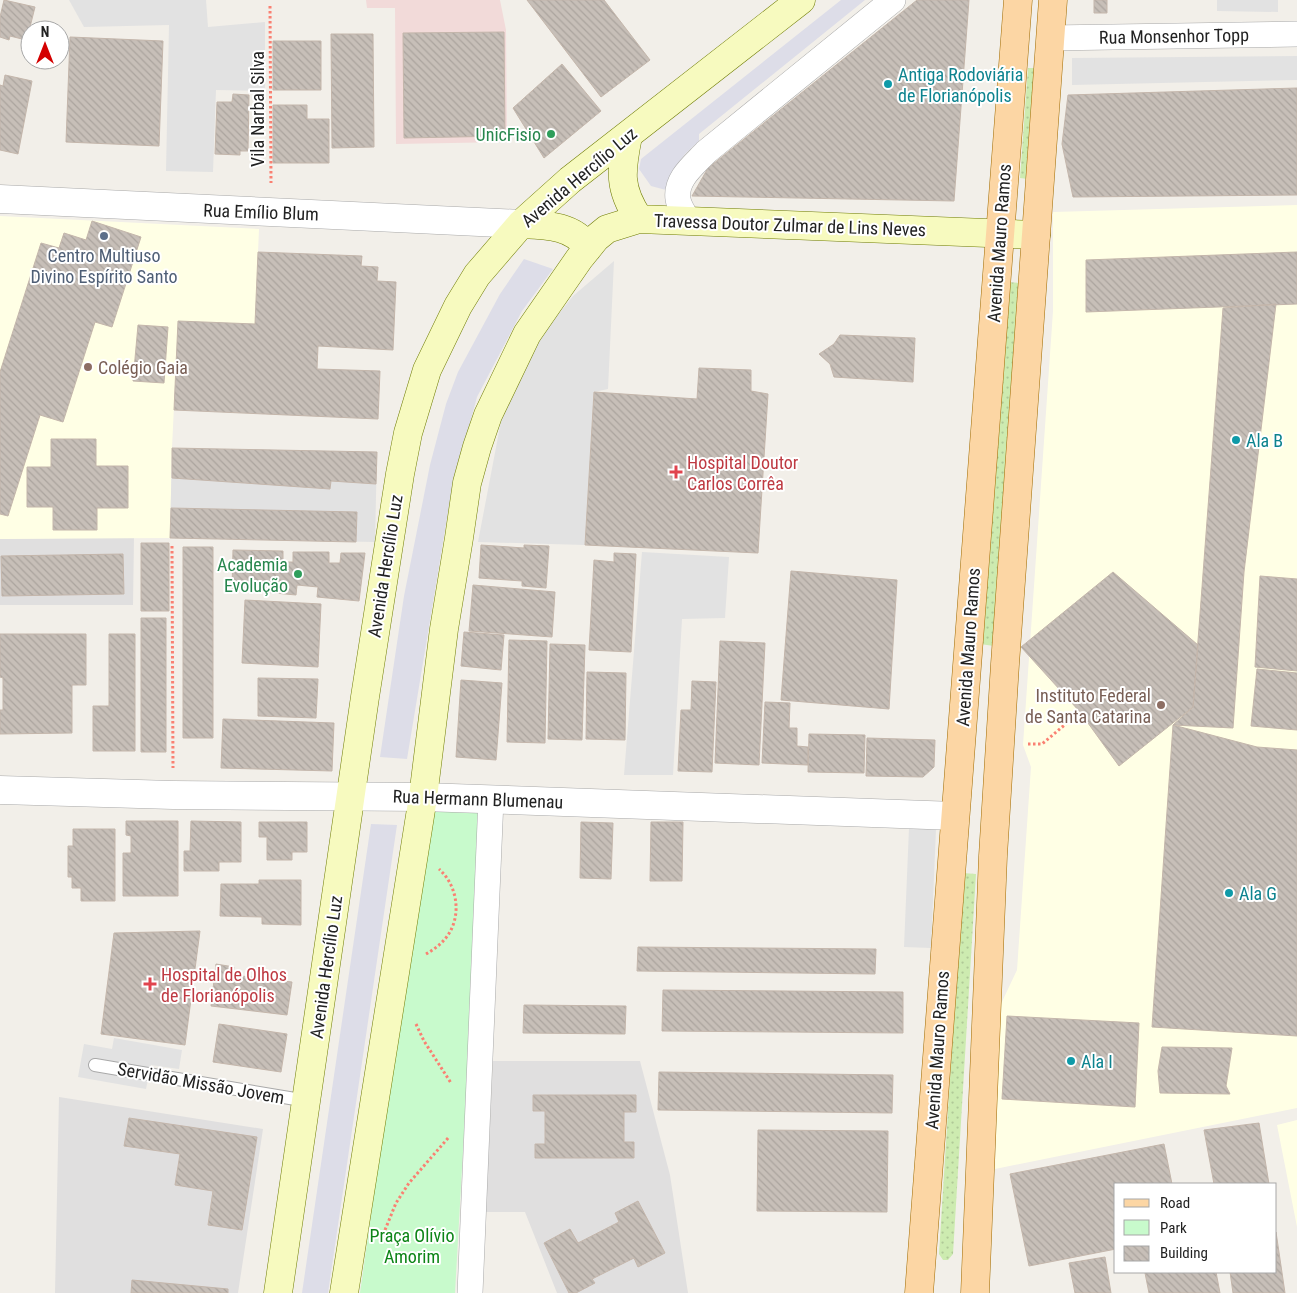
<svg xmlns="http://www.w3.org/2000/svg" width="1297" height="1293" font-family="'Roboto Condensed',sans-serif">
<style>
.residential{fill:#e0dfdf}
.commercial{fill:#f2dad9}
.education{fill:#ffffe5}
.grass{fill:url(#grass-dots)}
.park{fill:#c8facc}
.parking{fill:#e2e2e2}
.plaza{fill:#dddde8}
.building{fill:url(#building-back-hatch);stroke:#c4b6ab}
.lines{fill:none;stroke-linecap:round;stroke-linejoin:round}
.service-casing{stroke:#a9a9a9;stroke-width:14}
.minor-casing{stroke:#a9a9a9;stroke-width:26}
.tertiary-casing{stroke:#a9a9a9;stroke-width:29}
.secondary-casing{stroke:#707d05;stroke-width:29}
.primary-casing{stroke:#a06b00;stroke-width:29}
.path{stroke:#fa8072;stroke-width:3;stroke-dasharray:2.5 2.5;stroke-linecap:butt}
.service{stroke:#fff;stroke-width:12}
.minor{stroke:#fff;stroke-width:25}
.tertiary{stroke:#fff;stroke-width:28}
.secondary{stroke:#f7fabf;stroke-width:28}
.primary{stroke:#fcd6a4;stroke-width:28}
.culture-dot{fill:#0f9aa8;stroke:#fff;stroke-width:2}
.leisure-dot{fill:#2e9e5b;stroke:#fff;stroke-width:2}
.service-dot{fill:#5c6f8a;stroke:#fff;stroke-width:2}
.education-dot{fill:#8d6e63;stroke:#fff;stroke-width:2}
.health-dot{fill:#e0444e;stroke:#fff;stroke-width:2}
.labels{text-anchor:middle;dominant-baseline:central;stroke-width:4;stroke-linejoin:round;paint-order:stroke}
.street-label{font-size:18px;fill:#222;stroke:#fff}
.culture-label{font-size:18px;fill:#0d838f;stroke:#fff;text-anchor:start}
.leisure-label{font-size:18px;fill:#27864d;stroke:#fff;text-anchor:end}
.service-label{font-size:18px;fill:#4e5e75;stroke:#fff}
.education-label{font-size:18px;fill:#785e54;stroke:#fff;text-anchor:start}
.health-label{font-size:18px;fill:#be3a42;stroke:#fff;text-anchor:start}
.park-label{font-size:18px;fill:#0c8416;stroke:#fff}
</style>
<defs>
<pattern id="grass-dots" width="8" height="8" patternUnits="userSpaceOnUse" patternTransform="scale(1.25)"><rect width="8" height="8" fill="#cdebb0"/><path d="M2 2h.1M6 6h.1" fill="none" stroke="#b0c997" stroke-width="1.8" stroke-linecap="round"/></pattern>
<pattern id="building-back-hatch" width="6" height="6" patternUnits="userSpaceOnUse" patternTransform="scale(1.25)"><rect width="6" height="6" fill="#c7bfb8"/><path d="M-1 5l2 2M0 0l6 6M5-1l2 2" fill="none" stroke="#aba49e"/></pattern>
</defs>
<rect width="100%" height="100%" fill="#f2efe9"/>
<!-- residential -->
<path class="residential" d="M134,537L133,605H0V539Z
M493,1061H640L670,1175L688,1293H557L525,1212H482L489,1144Z
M59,1097L263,1129L238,1293H55Z"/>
<!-- commercial -->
<path class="commercial" d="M366,0H500L506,30L507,142L396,144L395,8H367Z"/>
<!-- education -->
<path class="education" d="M1297,205V1108L995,1169L1000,1006L1017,970L1031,767L1023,745L1053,311V212Z
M0,216L259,229L255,324L178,321L172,448L170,538L0,539Z
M1297,1120V1227L1277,1125Z"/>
<!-- grass -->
<path class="grass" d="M1028,68H1036L1028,179L1020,178Z
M1006,282L1020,283L994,646L980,644Z
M963,873L976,874L953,1254L948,1260H943L939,1254Z"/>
<!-- park -->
<path class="park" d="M428,811L482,812L455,1293H360Z"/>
<!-- parking -->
<path class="parking" d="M69,0H206L208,27L265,22V91L216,90L213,172L166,171L169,25L84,27Z
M1217,0H1278V12L1217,11Z
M1297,56V80L1072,85V58Z
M614,261L608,389L594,392L585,545L478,542L502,416L539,339L573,296Z
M172,448L377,452L375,542L170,538Z
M642,552L729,557L725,618L682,619L673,775H624Z
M909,828L936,829L931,948L904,947Z
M114,1038L182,1050L179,1069L151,1065L146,1089L78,1077L84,1044L112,1049Z"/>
<!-- plaza -->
<path class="plaza" d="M841,0H865L699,134V141L685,154L674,169L666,190L651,186L639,169L641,159Z
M524,259L553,269L522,311L477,397L451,494L407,759L380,757L404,596L430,465L446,404L458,372L500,294Z
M371,824L397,825L328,1293H302Z"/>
<!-- building -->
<path class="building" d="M4,0L35,7L30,27L35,29L30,30V41L10,36L9,40L0,37V17Z
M527,0H604L650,60L601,97Z
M917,0H969L954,201L692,196L708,168Z
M1094,0H1107V13H1094Z
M504,32L505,136L404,138L403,33Z
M331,34H373L374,147L332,148Z
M70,37L163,41L159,146L66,142Z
M273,41H321V90H273Z
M562,64L601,111L544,158L513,108Z
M5,75L32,81L18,154L0,150V85L3,86Z
M1297,88V195L1073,197L1062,144L1068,95Z
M233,94L249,95L248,151H240V155L215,154L217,102H232Z
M273,105H307V119H329V163H273Z
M92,221L141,237L112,327L95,322L63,422L40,415L8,516L0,514V372L41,243L59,248L64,233L86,240Z
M258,252L362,256L361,266L378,267L377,281L396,282L393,350L318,346L317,369L380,371L378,419L174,410L178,321L255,324Z
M1297,252V304L1086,312V260Z
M1276,304L1244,572L1233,728L1173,725L1193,707L1223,308Z
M138,325L168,327L164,383L133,381Z
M840,335L915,338L913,382L834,377L830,364L819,354L834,344Z
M699,368L751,370V391L768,394L758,553L585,545L594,392L697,399Z
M51,439H96V466H128V508H97V530H53V507H27V467H51Z
M172,448L377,452L376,484L331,481L330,489L172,478Z
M171,508L357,512L356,542L170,538Z
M141,543H169V611H141Z
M481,545L524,548V545L549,546L546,588L522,586V581L479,578Z
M183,547H213V738H183Z
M233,550L283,551V562H293V552H329V563H340L341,553H365L359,601L317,597L318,587L297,585L296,595L232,589Z
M614,553L636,554L631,652L589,650L594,560L614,562Z
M123,554L124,594L2,596L1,556Z
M791,571L897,580L889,709L781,700Z
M1113,572L1198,645L1193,707L1119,766L1080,712L1021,647Z
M1260,576L1297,579V671L1255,667Z
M473,585L555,592L552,637L469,631Z
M245,600L321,604L318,667L242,663Z
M141,618H166V752H141Z
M464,632L504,635L501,670L461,666Z
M0,634H86V685H72V733L0,734V710H3V678L0,677Z
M109,634H135V751H93V706H109Z
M509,640L547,641L545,743L507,742Z
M720,641L765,643L759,765L715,763Z
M550,644L585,645L582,740L548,739Z
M1257,669L1297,673V730L1251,726Z
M587,672L626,673L625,740L586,739Z
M258,678L318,679L316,718L258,716Z
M461,680L502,683L496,760L456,757Z
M692,681L716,682L712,772L678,771L681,710H691Z
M765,702L790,703L789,728H797V746L808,747V765L762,763Z
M223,719L334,723L332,771L221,768Z
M1173,725L1257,747L1297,750V1036L1152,1027Z
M809,734L865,735L864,773L808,772Z
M867,738L935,740L934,767L923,777L866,776Z
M126,821H178V896H123V853H131V836L126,835Z
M191,821L241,822V862H219V871H184V851H190Z
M259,822H307V852H292V860H267V837H259Z
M581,822L613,823L611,879L580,878Z
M651,822H683L682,881H650Z
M73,829H115V901H81V888H72V877H68V846H73Z
M259,880H301V925L262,924V917L220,916L221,884H259Z
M200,931L185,1045L101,1034L114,933Z
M638,947L876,949L875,974L637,971Z
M216,964L234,967L233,975L292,982L287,1015L211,1006Z
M663,990L903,992V1033L662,1031Z
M524,1005L626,1006L625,1034L523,1033Z
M1007,1016L1139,1023L1135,1107L1002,1099Z
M219,1024L287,1034L281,1072L213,1062Z
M1162,1047L1232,1048L1226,1086L1230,1094L1160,1093L1158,1071Z
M659,1072L893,1075L892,1113L658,1110Z
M533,1095H636V1112H624V1142H634V1158H535V1144H545V1111H533Z
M129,1118L257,1137L242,1230L208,1225L213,1191L175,1185L180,1154L124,1146Z
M1259,1123L1269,1184H1214L1204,1130Z
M758,1130L888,1131L887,1212L757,1211Z
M1164,1144L1172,1184H1116V1249L1029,1266L1010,1174Z
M638,1201L665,1253L638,1267L634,1258L592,1279L595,1283L576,1293H569L544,1243L570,1229L578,1243L619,1222L615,1213Z
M1276,1232L1285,1293H1233L1230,1272H1276Z
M1105,1257L1111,1293H1075L1069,1263Z
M1152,1272H1216L1220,1293H1149L1145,1273Z
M132,1280L228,1289V1293H131Z"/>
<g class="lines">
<!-- service casing -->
<g class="service-casing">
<path id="service" d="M95,1065L307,1101"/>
</g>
<!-- minor casing -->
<g class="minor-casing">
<path id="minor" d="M1050,38L1297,34
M688,221C685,214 679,207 678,199C675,179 694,165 706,152L893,0
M470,1293L491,799"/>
</g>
<!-- tertiary casing -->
<g class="tertiary-casing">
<path id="tertiary" d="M0,199L521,224
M0,790L173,795L423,797L955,816"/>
</g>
<!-- secondary casing -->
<g class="secondary-casing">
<path id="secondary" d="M628,136C621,171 618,188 639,219
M521,224C545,225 574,225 588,248
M278,1293L365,697L400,474L408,433L427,370L458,306L477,275L521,224L570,180L801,0
M344,1293L423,797L444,629L459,538L467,483L477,447L488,415L527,334L579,259L596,238L607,229L639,219L1036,235"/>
</g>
<!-- primary casing -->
<g class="primary-casing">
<path id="primary" d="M919,1293L1018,0
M975,1293L993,856L1005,664L1053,0"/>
</g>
<!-- path -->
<path class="path" d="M270,6L271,183
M172,546L173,768
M1028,744H1042L1080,712
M426,954C433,950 440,945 445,939C462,919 459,887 439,869
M416,1024L424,1041L451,1083
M385,1230L396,1203L409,1183L449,1137"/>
<!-- service -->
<use href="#service" class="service"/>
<!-- minor -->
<use href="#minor" class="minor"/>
<!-- tertiary -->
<use href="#tertiary" class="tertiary"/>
<!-- secondary -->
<use href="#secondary" class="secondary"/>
<!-- primary -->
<use href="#primary" class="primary"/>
</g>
<!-- markers -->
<g class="culture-dot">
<circle cx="888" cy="84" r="5"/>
<circle cx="1236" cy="440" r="5"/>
<circle cx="1229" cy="893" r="5"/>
<circle cx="1071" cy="1061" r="5"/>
</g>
<g class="leisure-dot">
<circle cx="551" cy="134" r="5"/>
<circle cx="298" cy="574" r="5"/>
</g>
<circle class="service-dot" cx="104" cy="236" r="5"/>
<g class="education-dot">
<circle cx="88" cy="367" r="5"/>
<circle cx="1161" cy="705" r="5"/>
</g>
<g class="health-dot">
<path d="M673.5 464.5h5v5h5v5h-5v5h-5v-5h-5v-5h5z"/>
<path d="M147.5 976.5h5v5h5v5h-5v5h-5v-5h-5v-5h5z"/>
</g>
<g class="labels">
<!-- street labels -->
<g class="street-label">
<text transform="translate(1174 36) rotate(-1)">Rua Monsenhor Topp</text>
<text transform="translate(257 109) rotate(-90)">Vila Narbal Silva</text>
<text transform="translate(579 177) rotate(-40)">Avenida Hercílio Luz</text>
<text transform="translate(261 212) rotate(2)">Rua Emílio Blum</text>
<text transform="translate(790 225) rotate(2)">Travessa Doutor Zulmar de Lins Neves</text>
<text transform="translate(999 243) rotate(-86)">Avenida Mauro Ramos</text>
<text transform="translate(385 566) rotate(-81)">Avenida Hercílio Luz</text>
<text transform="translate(968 647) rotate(-86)">Avenida Mauro Ramos</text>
<text transform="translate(478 799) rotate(2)">Rua Hermann Blumenau</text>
<text transform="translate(326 967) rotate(-82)">Avenida Hercílio Luz</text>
<text transform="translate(937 1050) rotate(-86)">Avenida Mauro Ramos</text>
<text transform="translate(201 1083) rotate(10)">Servidão Missão Jovem</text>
</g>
<!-- culture labels -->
<g class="culture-label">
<text x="898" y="74">Antiga Rodoviária<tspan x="898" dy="21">de Florianópolis</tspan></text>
<text x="1246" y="440">Ala B</text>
<text x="1239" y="893">Ala G</text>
<text x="1081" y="1061">Ala I</text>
</g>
<!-- leisure labels -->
<g class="leisure-label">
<text x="541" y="134">UnicFisio</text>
<text x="288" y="564">Academia<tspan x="288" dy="21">Evolução</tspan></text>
</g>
<!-- service labels -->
<g class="service-label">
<text x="104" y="255">Centro Multiuso<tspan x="104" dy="21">Divino Espírito Santo</tspan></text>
</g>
<!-- education labels -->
<g class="education-label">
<text x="98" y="367">Colégio Gaia</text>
<text x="1151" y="695" text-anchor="end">Instituto Federal<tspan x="1151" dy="21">de Santa Catarina</tspan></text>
</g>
<!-- health labels -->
<g class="health-label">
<text x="687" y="462">Hospital Doutor<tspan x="687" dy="21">Carlos Corrêa</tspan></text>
<text x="161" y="974">Hospital de Olhos<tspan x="161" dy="21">de Florianópolis</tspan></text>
</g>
<!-- park labels -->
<g class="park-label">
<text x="412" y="1235">Praça Olívio<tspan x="412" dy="21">Amorim</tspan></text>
</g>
</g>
<!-- legend -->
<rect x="1114" y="1183" width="162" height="90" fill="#ffffff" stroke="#a7a7a7"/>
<rect x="1124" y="1199" width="25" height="8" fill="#fcd6a4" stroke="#a7a7a7"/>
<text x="1160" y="1208" font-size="15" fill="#222222">Road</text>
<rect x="1124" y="1220" width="25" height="15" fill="#c8facc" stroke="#a7a7a7"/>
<text x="1160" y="1233" font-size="15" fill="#222222">Park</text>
<rect x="1124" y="1246" width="25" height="15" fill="url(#building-back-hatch)" stroke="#a7a7a7"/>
<text x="1160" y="1258" font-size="15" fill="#222222">Building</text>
<!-- north arrow -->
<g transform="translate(45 45)"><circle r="24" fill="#ffffff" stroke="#a7a7a7"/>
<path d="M0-4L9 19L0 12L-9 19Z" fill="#d40000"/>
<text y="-8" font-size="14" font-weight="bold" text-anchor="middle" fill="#222222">N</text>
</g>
</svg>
